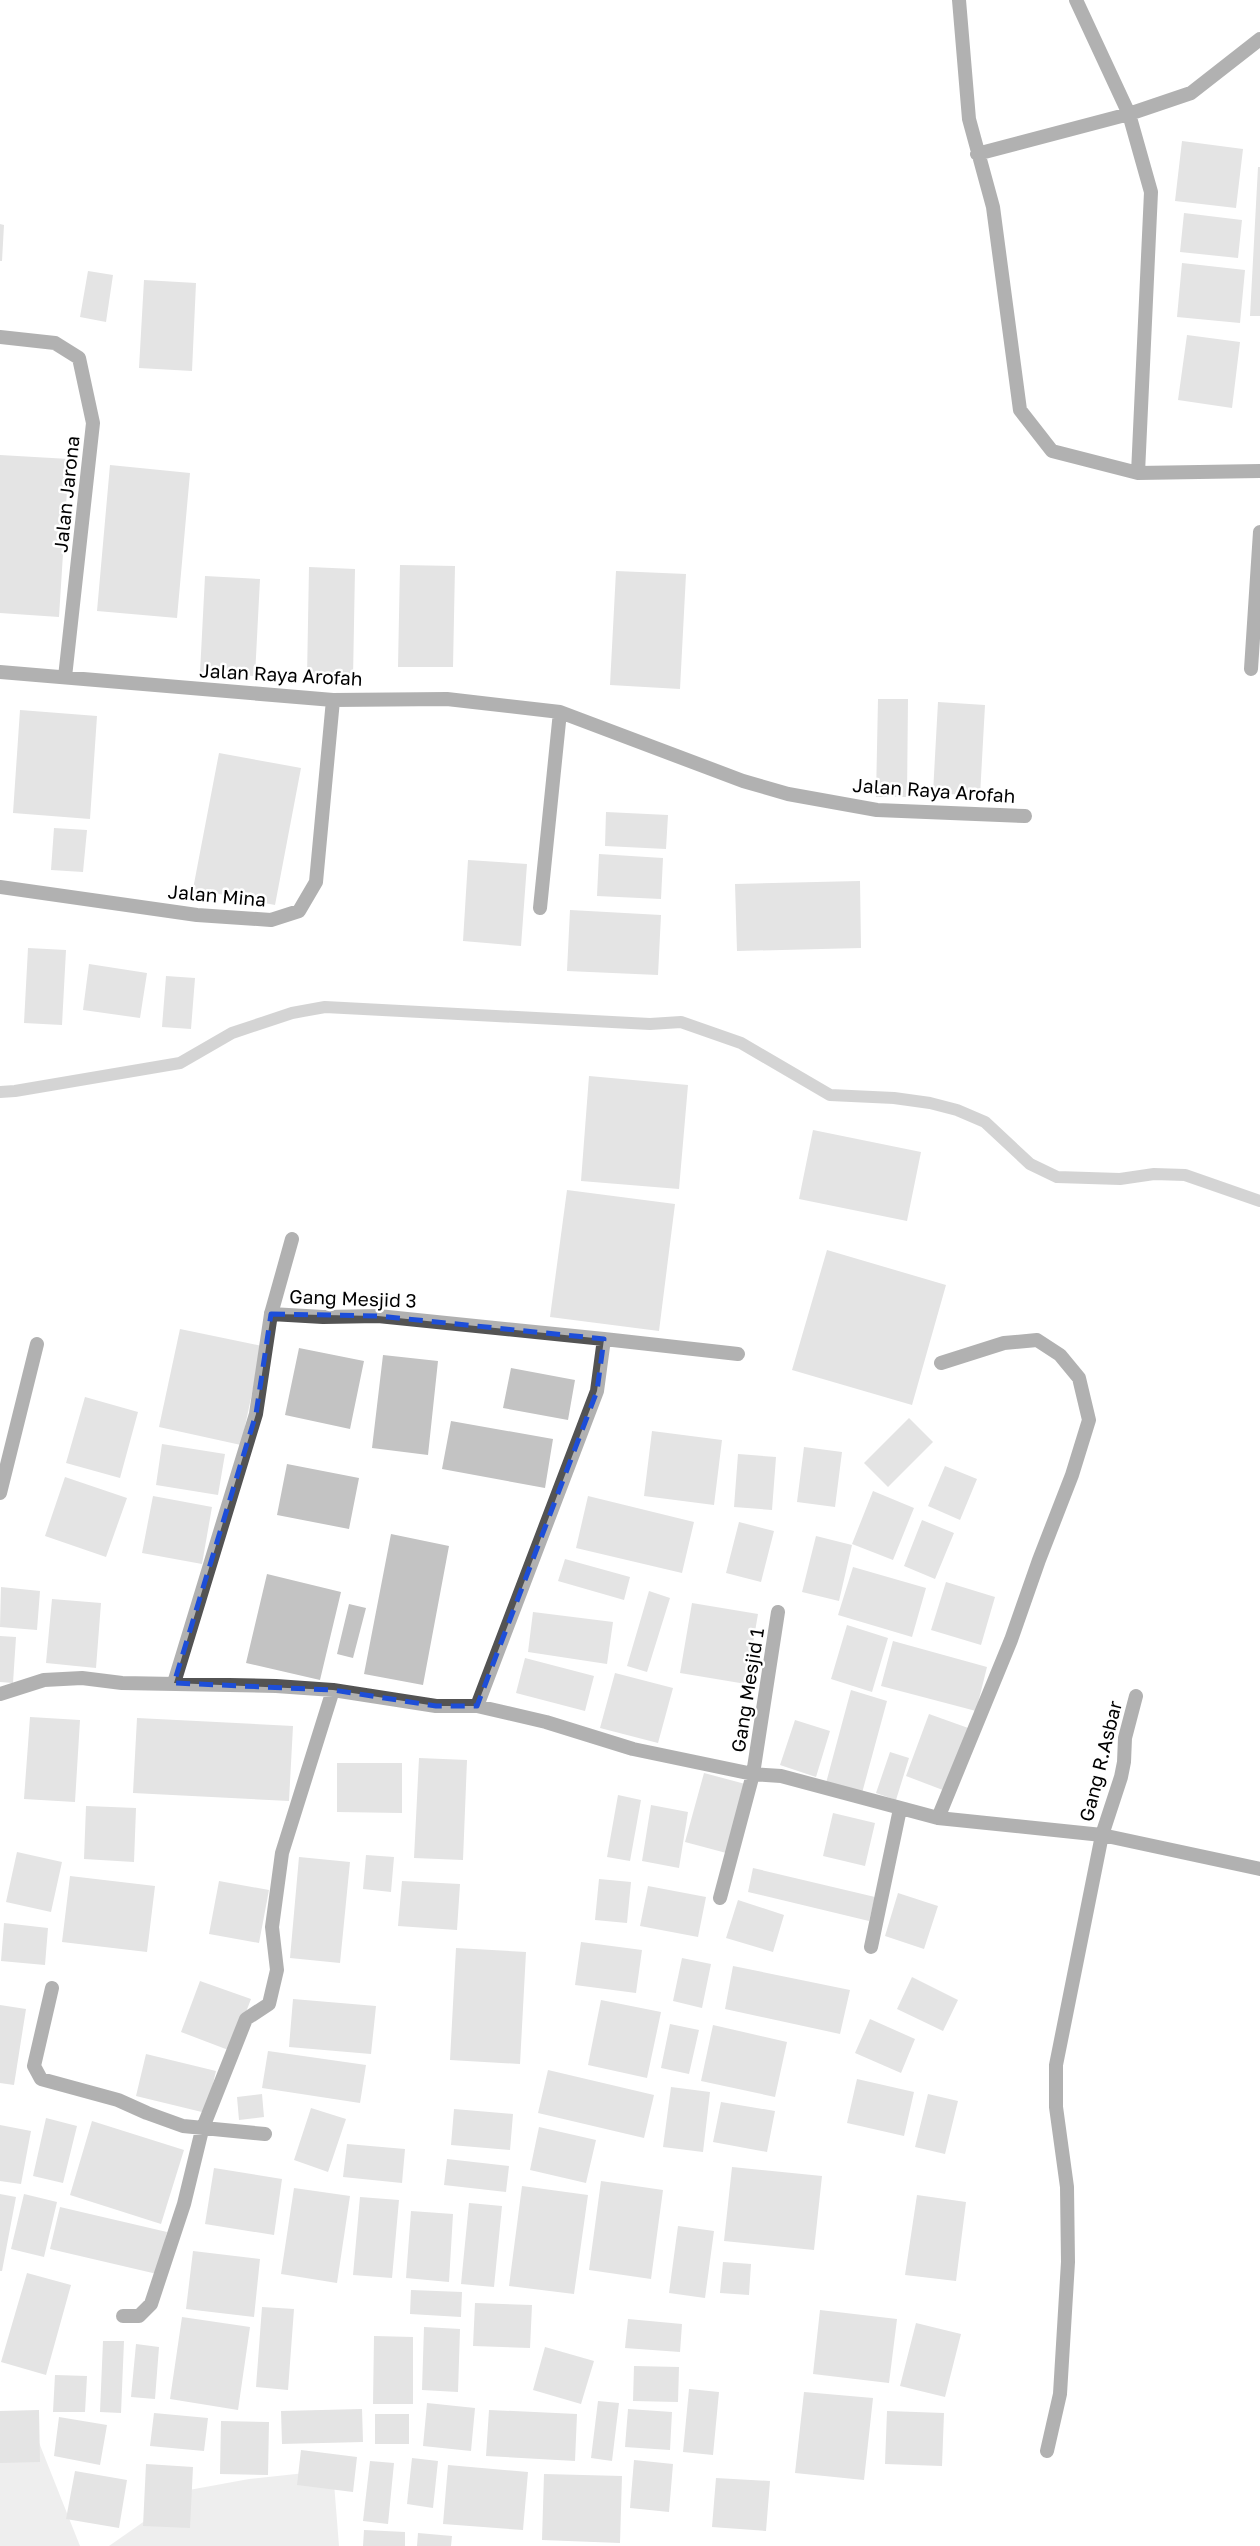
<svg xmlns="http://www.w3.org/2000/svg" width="1260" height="2546" font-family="'Golos Text',sans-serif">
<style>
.green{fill:#dadada}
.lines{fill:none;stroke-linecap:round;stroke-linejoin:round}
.stream{stroke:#a1a1a1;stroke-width:12}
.building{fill:#c3c3c3}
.service{stroke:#535353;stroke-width:14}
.minor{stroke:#535353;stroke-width:14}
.marked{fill:none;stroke:#1d4ed8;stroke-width:5;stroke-dasharray:14 9;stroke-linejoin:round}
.labels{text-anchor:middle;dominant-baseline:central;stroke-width:5;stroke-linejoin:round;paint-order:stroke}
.street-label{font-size:19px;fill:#000;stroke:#fff}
</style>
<rect width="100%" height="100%" fill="#fff"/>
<!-- green -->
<path class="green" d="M38,2440L80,2546H0V2446Z
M333,2470L339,2546H109L189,2490L249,2479Z"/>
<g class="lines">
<!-- stream -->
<path class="stream" d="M0,1092L15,1091L180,1063L232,1033L292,1013L325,1007L650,1024L681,1022L741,1043L830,1095L894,1098L930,1103L957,1110L985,1122L1030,1164L1057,1177L1120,1179L1154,1174L1185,1175L1260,1201"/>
</g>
<!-- building -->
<path class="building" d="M1182,141L1243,149L1236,208L1175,201Z
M1258,167H1260V316H1250Z
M1184,213L1242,220L1238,258L1180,252Z
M0,224L4,225L2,261H0Z
M1182,263L1245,270L1240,323L1177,317Z
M88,271L113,275L106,322L80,317Z
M144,280L196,283L192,371L139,368Z
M1187,335L1240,342L1232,408L1178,400Z
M0,455L69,459L59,617L0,613Z
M110,465L190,473L177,618L97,611Z
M400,565L455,566L453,667H398Z
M309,567L355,569L353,678H307Z
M616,571L686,574L680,689L610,685Z
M205,576L260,579L255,676L200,673Z
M878,699H908L907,797H876Z
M938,702L985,705L980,796L933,793Z
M20,710L97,716L90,819L13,813Z
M219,753L301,768L275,905L193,889Z
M606,812L668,815L666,849L605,846Z
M54,828L87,830L83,872L51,870Z
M599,854L663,858L661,899L597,896Z
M468,860L527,864L521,946L463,941Z
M860,881L861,948L737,951L735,884Z
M570,910L661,915L658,975L567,971Z
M28,948L66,950L62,1025L24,1023Z
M89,964L147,973L140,1018L83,1010Z
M166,976L195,978L191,1029L162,1027Z
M589,1076L688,1085L679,1189L581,1181Z
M813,1130L921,1152L907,1221L799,1199Z
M567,1190L675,1204L659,1331L550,1317Z
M827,1250L946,1285L912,1405L792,1370Z
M180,1329L262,1346L241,1445L159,1427Z
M299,1348L364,1361L350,1429L285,1415Z
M383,1355L438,1361L428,1455L372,1448Z
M511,1368L575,1380L568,1420L503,1408Z
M85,1397L138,1412L120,1478L66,1463Z
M909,1418L933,1442L888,1487L864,1463Z
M451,1421L553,1439L545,1488L442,1469Z
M652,1431L722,1440L714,1505L644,1496Z
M162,1444L225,1454L218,1495L156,1485Z
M804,1447L842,1452L835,1507L797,1502Z
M738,1454L776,1457L772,1510L734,1507Z
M287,1464L359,1478L349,1529L277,1515Z
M945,1466L977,1479L960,1520L928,1506Z
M65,1477L127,1498L106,1557L45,1536Z
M873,1491L914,1508L893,1560L852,1544Z
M153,1496L212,1507L202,1564L142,1553Z
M588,1496L694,1522L682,1573L576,1548Z
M922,1520L954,1533L935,1579L904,1566Z
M739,1522L774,1531L761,1582L726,1573Z
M391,1534L449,1546L423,1685L364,1674Z
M816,1536L852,1545L839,1601L802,1592Z
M565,1559L630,1577L624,1600L558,1581Z
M853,1567L926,1588L912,1637L838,1615Z
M267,1574L341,1592L320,1680L246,1663Z
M946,1582L995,1597L981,1645L931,1630Z
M1,1587L40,1591L37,1630L0,1627Z
M649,1591L670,1598L647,1672L627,1666Z
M52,1599L101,1603L96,1668L46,1663Z
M692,1603L758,1614L746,1684L680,1673Z
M349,1604L366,1608L353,1658L337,1654Z
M533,1612L613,1622L607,1664L528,1652Z
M847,1625L888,1638L872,1692L831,1679Z
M0,1636L16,1637L13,1683L0,1682Z
M893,1641L987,1667L976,1711L881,1686Z
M525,1658L594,1676L585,1711L516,1693Z
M615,1673L673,1688L658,1743L600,1728Z
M851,1690L887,1701L862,1793L826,1783Z
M929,1714L971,1729L948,1792L906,1776Z
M30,1717L80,1720L75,1802L24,1799Z
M137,1718L293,1726L289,1801L133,1793Z
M795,1720L830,1731L816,1777L780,1765Z
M890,1752L909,1758L896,1800L876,1793Z
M419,1758L467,1760L463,1860L414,1858Z
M337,1763H402V1813L337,1812Z
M704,1773L749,1785L730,1854L685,1842Z
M618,1795L641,1800L630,1861L607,1857Z
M651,1805L688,1812L679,1868L642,1861Z
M86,1806L136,1808L134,1862L84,1859Z
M833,1813L875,1823L865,1866L823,1856Z
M17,1852L62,1862L51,1912L6,1902Z
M366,1855L394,1857L391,1892L363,1889Z
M299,1857L350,1862L340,1963L290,1958Z
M753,1868L875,1897L869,1921L748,1892Z
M70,1876L155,1886L147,1952L62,1942Z
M599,1879L631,1882L627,1923L595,1920Z
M219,1881L269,1890L259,1943L209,1934Z
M402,1881L460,1884L457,1930L398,1926Z
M648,1886L706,1897L698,1937L640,1926Z
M898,1893L938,1906L924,1949L885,1936Z
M738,1900L784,1915L773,1952L726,1938Z
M4,1923L48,1928L45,1965L1,1961Z
M581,1942L642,1950L636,1993L575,1985Z
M456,1948L526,1952L520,2064L450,2060Z
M682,1958L711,1964L702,2008L673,2001Z
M733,1966L850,1990L840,2034L725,2009Z
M912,1977L958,2000L943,2031L897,2009Z
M200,1981L251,1999L231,2051L181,2032Z
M293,1999L376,2006L371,2054L289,2047Z
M601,2000L661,2012L647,2078L588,2065Z
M0,2005L26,2009L14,2085L0,2083Z
M870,2019L915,2039L901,2073L855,2053Z
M670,2024L699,2030L689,2074L661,2068Z
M713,2025L787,2042L775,2097L701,2081Z
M268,2051L366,2065L360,2103L262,2088Z
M146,2054L216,2071L206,2113L136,2096Z
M548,2070L654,2095L644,2138L538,2113Z
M857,2079L914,2092L904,2136L847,2123Z
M671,2087L710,2092L703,2152L663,2147Z
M262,2094L264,2117L239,2120L237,2097Z
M928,2094L958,2101L945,2154L915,2147Z
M721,2102L775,2111L767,2152L713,2142Z
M311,2108L346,2119L328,2172L294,2160Z
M454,2109L513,2114L510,2150L451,2145Z
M46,2118L77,2126L63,2183L33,2176Z
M92,2121L184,2150L161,2224L70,2195Z
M0,2125L31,2131L21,2184L0,2181Z
M539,2127L596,2140L586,2183L530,2170Z
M347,2144L405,2149L402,2183L343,2177Z
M447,2159L509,2166L506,2192L444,2185Z
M732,2167L822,2176L814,2250L724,2241Z
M214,2168L282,2179L274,2235L205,2224Z
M601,2181L663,2190L651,2279L589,2270Z
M522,2186L588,2195L574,2294L509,2286Z
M294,2188L350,2196L337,2283L281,2274Z
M0,2194L16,2197L2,2271H0Z
M24,2194L57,2202L44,2257L11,2249Z
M917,2195L966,2202L956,2281L905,2275Z
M360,2197L399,2200L392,2278L353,2275Z
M469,2203L502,2206L494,2287L461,2284Z
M60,2207L167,2232L157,2274L50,2249Z
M411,2211L453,2214L449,2282L406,2278Z
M678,2226L714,2231L705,2298L669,2293Z
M193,2251L260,2259L254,2317L186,2309Z
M723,2262L751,2264L749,2295L720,2293Z
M27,2273L71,2285L46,2375L1,2362Z
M411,2290L462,2292L461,2317L410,2314Z
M475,2303L532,2305L530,2348L473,2346Z
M262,2307L294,2309L288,2390L256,2387Z
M820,2310L897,2319L889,2383L813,2374Z
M182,2317L250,2327L238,2410L170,2399Z
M628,2319L682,2324L680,2352L625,2348Z
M916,2323L961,2334L945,2397L900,2386Z
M424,2327L460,2329L458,2392L422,2390Z
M374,2336L413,2337V2404H373Z
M103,2341H124L121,2413L100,2412Z
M136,2344L159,2347L155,2399L131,2397Z
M545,2347L594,2361L581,2404L533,2390Z
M634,2366L679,2367L678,2402L633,2401Z
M55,2375L87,2376L85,2412H53Z
M689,2389L719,2392L713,2455L683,2452Z
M804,2392L873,2398L864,2480L795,2473Z
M598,2401L619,2403L612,2461L591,2458Z
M427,2403L475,2408L471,2451L423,2446Z
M362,2409L363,2442L282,2444L281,2411Z
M628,2409L672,2412L670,2450L625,2447Z
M39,2410L40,2462L0,2463V2411Z
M489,2410L577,2414L575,2461L486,2456Z
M887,2411L944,2413L942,2466L885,2464Z
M154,2413L208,2418L204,2451L150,2446Z
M375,2414H409V2444H375Z
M59,2417L107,2425L100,2465L54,2456Z
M221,2421L269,2422L268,2475L220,2474Z
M301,2450L357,2457L353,2492L297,2485Z
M412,2458L438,2461L433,2508L407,2504Z
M634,2460L673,2464L669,2512L630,2508Z
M370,2461L394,2463L388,2524L363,2521Z
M146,2464L193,2467L190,2528L143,2526Z
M448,2465L528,2472L523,2530L443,2524Z
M75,2471L127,2480L119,2528L66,2519Z
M544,2474L622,2476L620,2543L542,2540Z
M716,2478L770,2481L766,2531L712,2527Z
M364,2530L405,2532V2546H363Z
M418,2533L452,2536L451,2546H417Z"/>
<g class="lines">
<!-- service -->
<path class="service" d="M271,1314L292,1239"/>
<!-- minor -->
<path class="minor" d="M959,0L969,119L993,207L1020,410L1052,451L1138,473L1260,471
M1076,0L1129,114L1151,192L1138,473
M977,154L1129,114L1191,93L1260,39
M0,337L55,343L79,358L93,423L65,677
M1251,669L1260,532
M0,672L333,700L447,699L560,712L743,781L788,794L877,810L1025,816
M0,887L197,915L271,920L299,911L316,882L333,700
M540,908L560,712
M0,1493L37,1344
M174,1683L256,1414L271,1314L323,1317L378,1316L604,1339
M0,1694L44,1680L82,1678L122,1683L276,1686L333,1690L436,1706H477L546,1722L633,1749L753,1774L781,1776L938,1818L1102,1835L1260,1869
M477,1706L597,1391L604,1339L738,1354
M938,1818L1011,1640L1039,1560L1072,1475L1089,1420L1079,1378L1060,1355L1037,1340L1004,1343L941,1363
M720,1898L753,1774L778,1612
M871,1947L900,1809
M52,1988L34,2066L41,2079L118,2100L147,2113L183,2126L265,2134
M123,2316H139L151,2304L184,2204L202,2130L246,2019L269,2004L277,1970L272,1927L282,1853L333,1690
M1047,2451L1060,2394L1068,2262L1067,2187L1056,2107V2065L1102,1835L1121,1777L1124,1762L1125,1738L1136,1696"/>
</g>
<!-- marked area -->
<path d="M0 0H1260V2546H0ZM271,1314L378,1316L604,1339L597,1391L477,1706H436L333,1690L174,1683L256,1414Z" fill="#fff" fill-opacity=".55" fill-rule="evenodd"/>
<path class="marked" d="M271,1314L378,1316L604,1339L597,1391L477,1706H436L333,1690L174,1683L256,1414Z"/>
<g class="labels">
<!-- street labels -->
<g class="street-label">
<text transform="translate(66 494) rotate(-84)">Jalan Jarona</text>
<text transform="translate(281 674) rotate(3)">Jalan Raya Arofah</text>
<text transform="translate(934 790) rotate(4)">Jalan Raya Arofah</text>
<text transform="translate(217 895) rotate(5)">Jalan Mina</text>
<text transform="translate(353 1298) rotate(2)">Gang Mesjid 3</text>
<text transform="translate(747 1690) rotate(-81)">Gang Mesjid 1</text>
<text transform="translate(1100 1761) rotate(-76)">Gang R.Asbar</text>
</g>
</g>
</svg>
